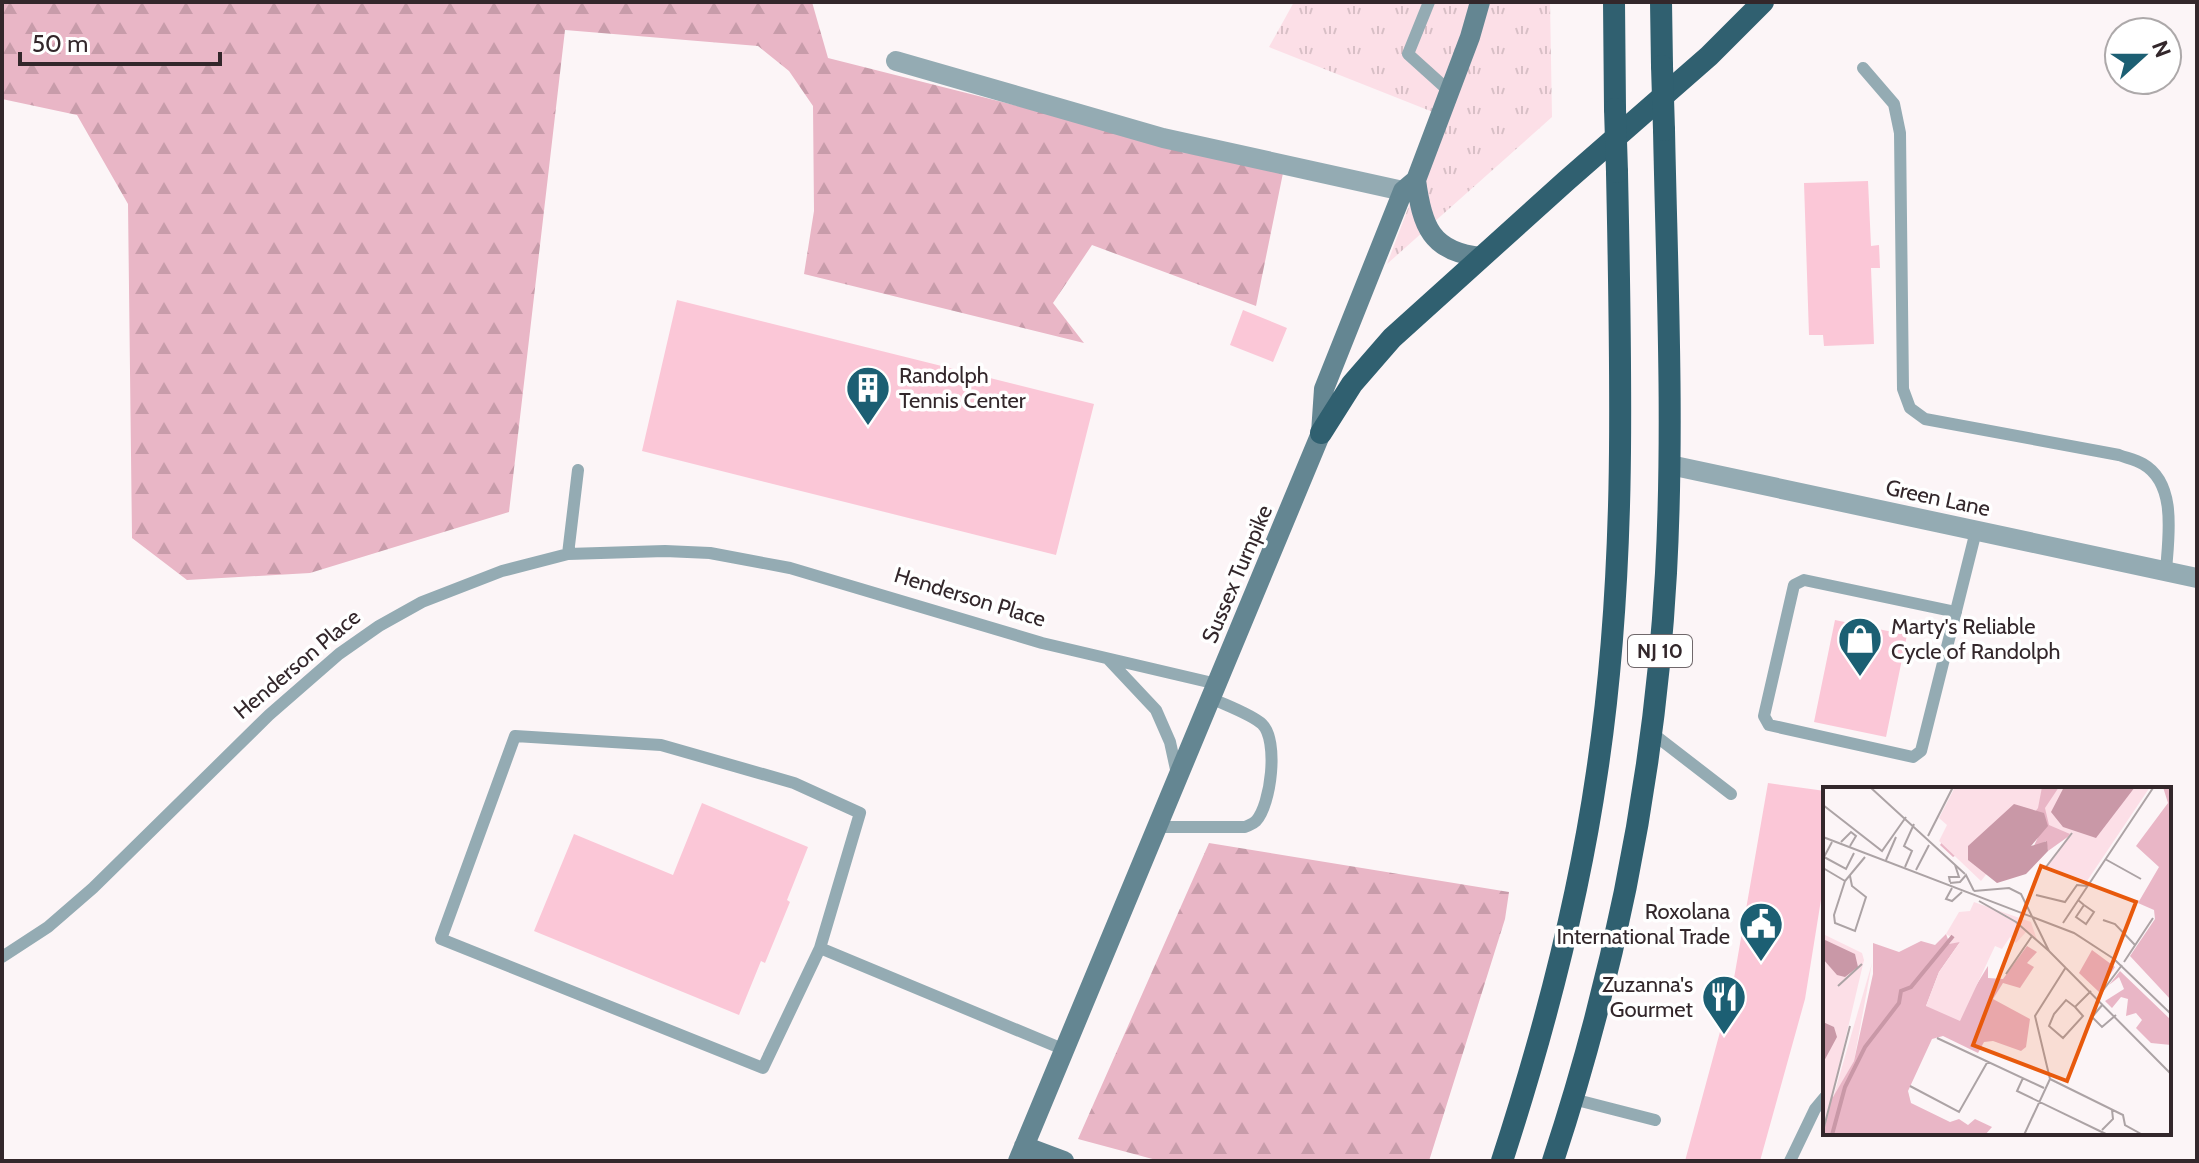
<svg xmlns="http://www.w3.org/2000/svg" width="2199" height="1163" font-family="Cabin,sans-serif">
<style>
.forest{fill:url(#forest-firs)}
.park{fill:url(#park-tufts)}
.building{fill:#fbc7d7}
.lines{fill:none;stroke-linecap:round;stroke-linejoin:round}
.service{stroke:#94abb3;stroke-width:12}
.minor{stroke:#94abb3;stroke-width:20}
.secondary{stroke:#648692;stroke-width:20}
.trunk{stroke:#306070;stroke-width:22}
.trunk-bridge{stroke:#306070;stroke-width:22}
.labels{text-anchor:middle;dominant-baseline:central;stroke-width:7;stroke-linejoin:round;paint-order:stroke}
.shield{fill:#fff;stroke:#70686b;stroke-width:2}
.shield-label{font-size:20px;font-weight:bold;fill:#33272b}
.poi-label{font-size:22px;fill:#33272b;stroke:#fff;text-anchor:start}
.street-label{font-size:22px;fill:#33272b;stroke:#fff}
.inset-river{fill:none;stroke:#c998a7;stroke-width:4}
.inset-road{fill:none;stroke:#aca3a5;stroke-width:2}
.view{fill:#e8590c;fill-opacity:0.15;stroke:#e8590c;stroke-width:4}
.inset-edge{fill:none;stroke:#33272b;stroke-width:4}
</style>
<defs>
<pattern id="forest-firs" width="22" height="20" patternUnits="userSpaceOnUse" patternTransform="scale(2)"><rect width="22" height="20" fill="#e9b6c6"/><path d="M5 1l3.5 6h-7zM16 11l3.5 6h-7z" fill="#c89caa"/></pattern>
<pattern id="park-tufts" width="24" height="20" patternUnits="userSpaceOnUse" patternTransform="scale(2)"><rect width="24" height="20" fill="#fcdfe7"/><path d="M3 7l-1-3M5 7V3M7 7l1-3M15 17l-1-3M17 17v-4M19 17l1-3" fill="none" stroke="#d8bfc6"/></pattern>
</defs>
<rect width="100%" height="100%" fill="#fcf5f7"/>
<!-- forest -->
<path class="forest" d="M2,2H812L828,58L1283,173L1256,306L1092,245L1053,303L1084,343L804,274L814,211L813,106L789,71L758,46L565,30L509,512L310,573L187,580L132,538L128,204L77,115L2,99Z
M1209,843L1509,892L1505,919L1429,1161H1160L1078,1139Z"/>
<!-- park -->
<path class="park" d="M1294,2H1550L1552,117L1387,264L1443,116L1269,47Z"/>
<!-- building -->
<path class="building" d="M1868,181L1871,246L1879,245L1880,268H1871L1874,344L1824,346L1823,335H1809L1804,183Z
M677,300L1094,404L1056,555L642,451Z
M1243,310L1287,328L1273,362L1230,345Z
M1835,620L1907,635L1886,737L1814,722Z
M1768,783L1825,791V875L1805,999L1760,1161H1685L1733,984Z
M702,803L808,847L787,900L790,902L765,963L761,961L739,1015L534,931L574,834L673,875Z"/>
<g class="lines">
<!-- service -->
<path class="service" d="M1429,2L1408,54L1449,91
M1863,68L1894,104L1900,133L1903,389L1910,408L1925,419L2119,455C2127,458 2136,460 2143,464C2178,484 2168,539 2166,571
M568,554L578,470
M1956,612L1804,580L1794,585L1764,716L1769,725L1913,757L1921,751L1976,531
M1109,660L1156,710L1170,742L1177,774
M1652,733L1731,794
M1158,827H1245C1249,825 1253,824 1256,821C1271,805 1279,740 1262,724C1251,714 1225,705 1211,698
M820,948L763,1068L441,939L515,736L661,745L794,783L860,813L820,948L1065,1050
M2,957L48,927L93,888L269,715L339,654L379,626L422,602L502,571L568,554L665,551L710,553L790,568L1042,643L1217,684
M1573,1099L1655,1120
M1790,1161L1815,1109L1825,1097"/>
<!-- minor -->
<path class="minor" d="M896,61L1163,138L1403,191
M1670,465L2197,578"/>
<!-- secondary -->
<path class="secondary" d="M1416,180C1422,226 1431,252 1481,257
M1024,1146L1064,1161
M1018,1161L1321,433L1324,389L1403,191L1416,180L1470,37L1480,2"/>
<!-- trunk -->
<path class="trunk" d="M1614,2L1615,109
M1661,2L1662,66
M1321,433L1352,384L1392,338L1566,181L1709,56L1763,2
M1502,1161C1543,1035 1578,903 1597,772C1627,573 1621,373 1617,172
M1553,1161C1616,970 1655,773 1666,573C1674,425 1667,277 1664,130"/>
<!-- trunk-bridge -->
<path class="trunk-bridge" d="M1662,66L1664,130
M1615,109L1617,172"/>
</g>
<!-- icons -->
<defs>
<g id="building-pin" transform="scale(2.3)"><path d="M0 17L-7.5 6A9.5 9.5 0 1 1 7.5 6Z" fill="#1c5f73" stroke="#fff"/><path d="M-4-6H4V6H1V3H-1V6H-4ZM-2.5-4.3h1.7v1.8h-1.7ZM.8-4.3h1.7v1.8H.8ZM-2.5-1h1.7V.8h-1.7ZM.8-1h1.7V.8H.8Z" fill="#fff"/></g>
<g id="shop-pin" transform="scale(2.3)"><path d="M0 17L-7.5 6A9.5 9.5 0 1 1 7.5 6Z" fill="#1c5f73" stroke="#fff"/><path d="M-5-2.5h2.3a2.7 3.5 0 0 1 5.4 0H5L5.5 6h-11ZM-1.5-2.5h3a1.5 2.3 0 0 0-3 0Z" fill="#fff"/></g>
<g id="civic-pin" transform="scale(2.3)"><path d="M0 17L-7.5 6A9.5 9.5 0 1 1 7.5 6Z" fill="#1c5f73" stroke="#fff"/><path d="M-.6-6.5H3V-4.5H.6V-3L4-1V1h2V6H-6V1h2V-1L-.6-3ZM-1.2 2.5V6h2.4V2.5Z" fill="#fff"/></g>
<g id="restaurant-pin" transform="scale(2.3)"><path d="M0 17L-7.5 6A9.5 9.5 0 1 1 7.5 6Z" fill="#1c5f73" stroke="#fff"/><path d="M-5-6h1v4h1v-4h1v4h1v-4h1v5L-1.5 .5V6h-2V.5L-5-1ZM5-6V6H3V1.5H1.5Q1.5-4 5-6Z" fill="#fff"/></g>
</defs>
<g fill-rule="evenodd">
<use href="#building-pin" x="868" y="388"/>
<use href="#shop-pin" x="1860" y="639"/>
<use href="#civic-pin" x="1761" y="924"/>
<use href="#restaurant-pin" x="1724" y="997"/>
</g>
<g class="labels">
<!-- shield labels -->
<rect class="shield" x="1628" y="635" width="64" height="32" rx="6"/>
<g class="shield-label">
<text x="1660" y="651">NJ 10</text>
</g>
<!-- poi labels -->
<g class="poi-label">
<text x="899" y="375">Randolph<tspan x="899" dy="25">Tennis Center</tspan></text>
<text x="1891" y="626">Marty's Reliable<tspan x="1891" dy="25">Cycle of Randolph</tspan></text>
<text x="1730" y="911" text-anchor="end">Roxolana<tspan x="1730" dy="25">International Trade</tspan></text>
<text x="1693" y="984" text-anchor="end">Zuzanna's<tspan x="1693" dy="25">Gourmet</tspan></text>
</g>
<!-- street labels -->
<g class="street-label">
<text transform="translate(1938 498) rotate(12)">Green Lane</text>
<text transform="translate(1237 574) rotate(-67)">Sussex Turnpike</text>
<text transform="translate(970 597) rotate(17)">Henderson Place</text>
<text transform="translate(297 664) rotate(-40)">Henderson Place</text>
</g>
</g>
<!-- overview -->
<g transform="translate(1823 787)">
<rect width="348" height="348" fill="#fcf5f7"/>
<path d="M49,176L31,274L10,311Z" fill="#fcdfe7"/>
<path d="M159,0H241L253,44L225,64L223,54L209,63L216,48L140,64L130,70L117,58ZM340,0L348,1V213L307,169L332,132L331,123L315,116L336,80L313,59L345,16ZM123,147L126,155H137L116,185L103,219L143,215L165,179V191L180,192L204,159L214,165L204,176L211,180L197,201L180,196L170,212L207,232L203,260L198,264L170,254L161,255L155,266L120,249L109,252L85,304L88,316L127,335L136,332L145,338L152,332L169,340L162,348H0V310H10L31,274L50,187V156L76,165L98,154L112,158ZM269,163L292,180L276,205L256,186ZM297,184L348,233V258L328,256L313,241L319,233L313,226L303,229L305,212L298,210L289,221L282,214L301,202L296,190L286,198Z" fill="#e9b6c6"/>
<path d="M132,0H219L215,21L158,94L116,54L124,38L116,31ZM236,0H327L264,94L223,79L247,47L226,38L222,21ZM151,115L208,135L214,153L204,144L193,156L187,150L179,162L172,159L137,234L103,219L116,185L137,155L126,157L128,150L123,147L136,125L147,124ZM0,147L39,166L41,173L0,347Z" fill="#fcdfe7"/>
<path d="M241,0H312L273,51L240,40L228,25ZM191,17L221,26L225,39L208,59L224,54L225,64L203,87L174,96L145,73V59ZM0,152L32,167L35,180L22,190L14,188L0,172ZM0,235L11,240L14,250L0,276Z" fill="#c998a7"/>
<path class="inset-river" d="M9,348L22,300L42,260L76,216L78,204L88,200L130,149"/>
<path class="inset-road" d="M47,0L142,87M0,18L59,64L83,30M105,49L130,0M0,50L251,146L291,172L348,227M9,55L1,70L23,82L31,66M18,55L28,45L33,49L27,59M282,72L318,92M63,73L73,50M82,80L89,64L81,59L91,37M223,80L249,46M0,81L22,94M93,83L106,58M27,89L29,99L43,110L32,144L12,136L11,128L22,94L42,70M127,95L126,90H136L132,78M127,96L137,95L143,88L151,104M129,101L123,112L129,114L139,105M151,104L186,101L198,107L226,164M213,108L242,115L254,98L264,99M255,113L261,118L271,125L263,137L253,130L261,118M156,114L193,135L226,164L348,287M280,133L292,137L312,158M240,136L330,1M301,175L330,131M183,187L209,149M15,199L39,177M275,210L299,178M280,217L269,230L279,240L293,228M252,220L260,229L240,251L226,239L231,227L243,213L252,220L268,204M114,251L221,301M200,291L194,304L285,348M227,292L212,229L243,180M227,292L300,328L302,338L320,348M87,299L136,325L165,274M279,343L290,332L289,323M0,344L27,239M201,348L227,292"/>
<path class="view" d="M218,79L313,115L244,294L150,258Z"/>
<rect width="348" height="348" class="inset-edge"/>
</g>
<!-- border -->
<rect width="2199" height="1163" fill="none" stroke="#33272b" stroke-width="8"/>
<!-- north arrow -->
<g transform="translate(2143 56) rotate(69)"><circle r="38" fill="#ffffff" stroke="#ada9aa" stroke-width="2"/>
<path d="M0-6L14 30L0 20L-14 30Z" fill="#1c5f73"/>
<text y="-12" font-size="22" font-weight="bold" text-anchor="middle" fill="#33272b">N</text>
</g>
<!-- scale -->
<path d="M20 52v12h200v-12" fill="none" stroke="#33272b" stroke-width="4"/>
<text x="32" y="52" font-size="24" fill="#33272b" stroke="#ffffff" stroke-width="6" paint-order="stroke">50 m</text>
</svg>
